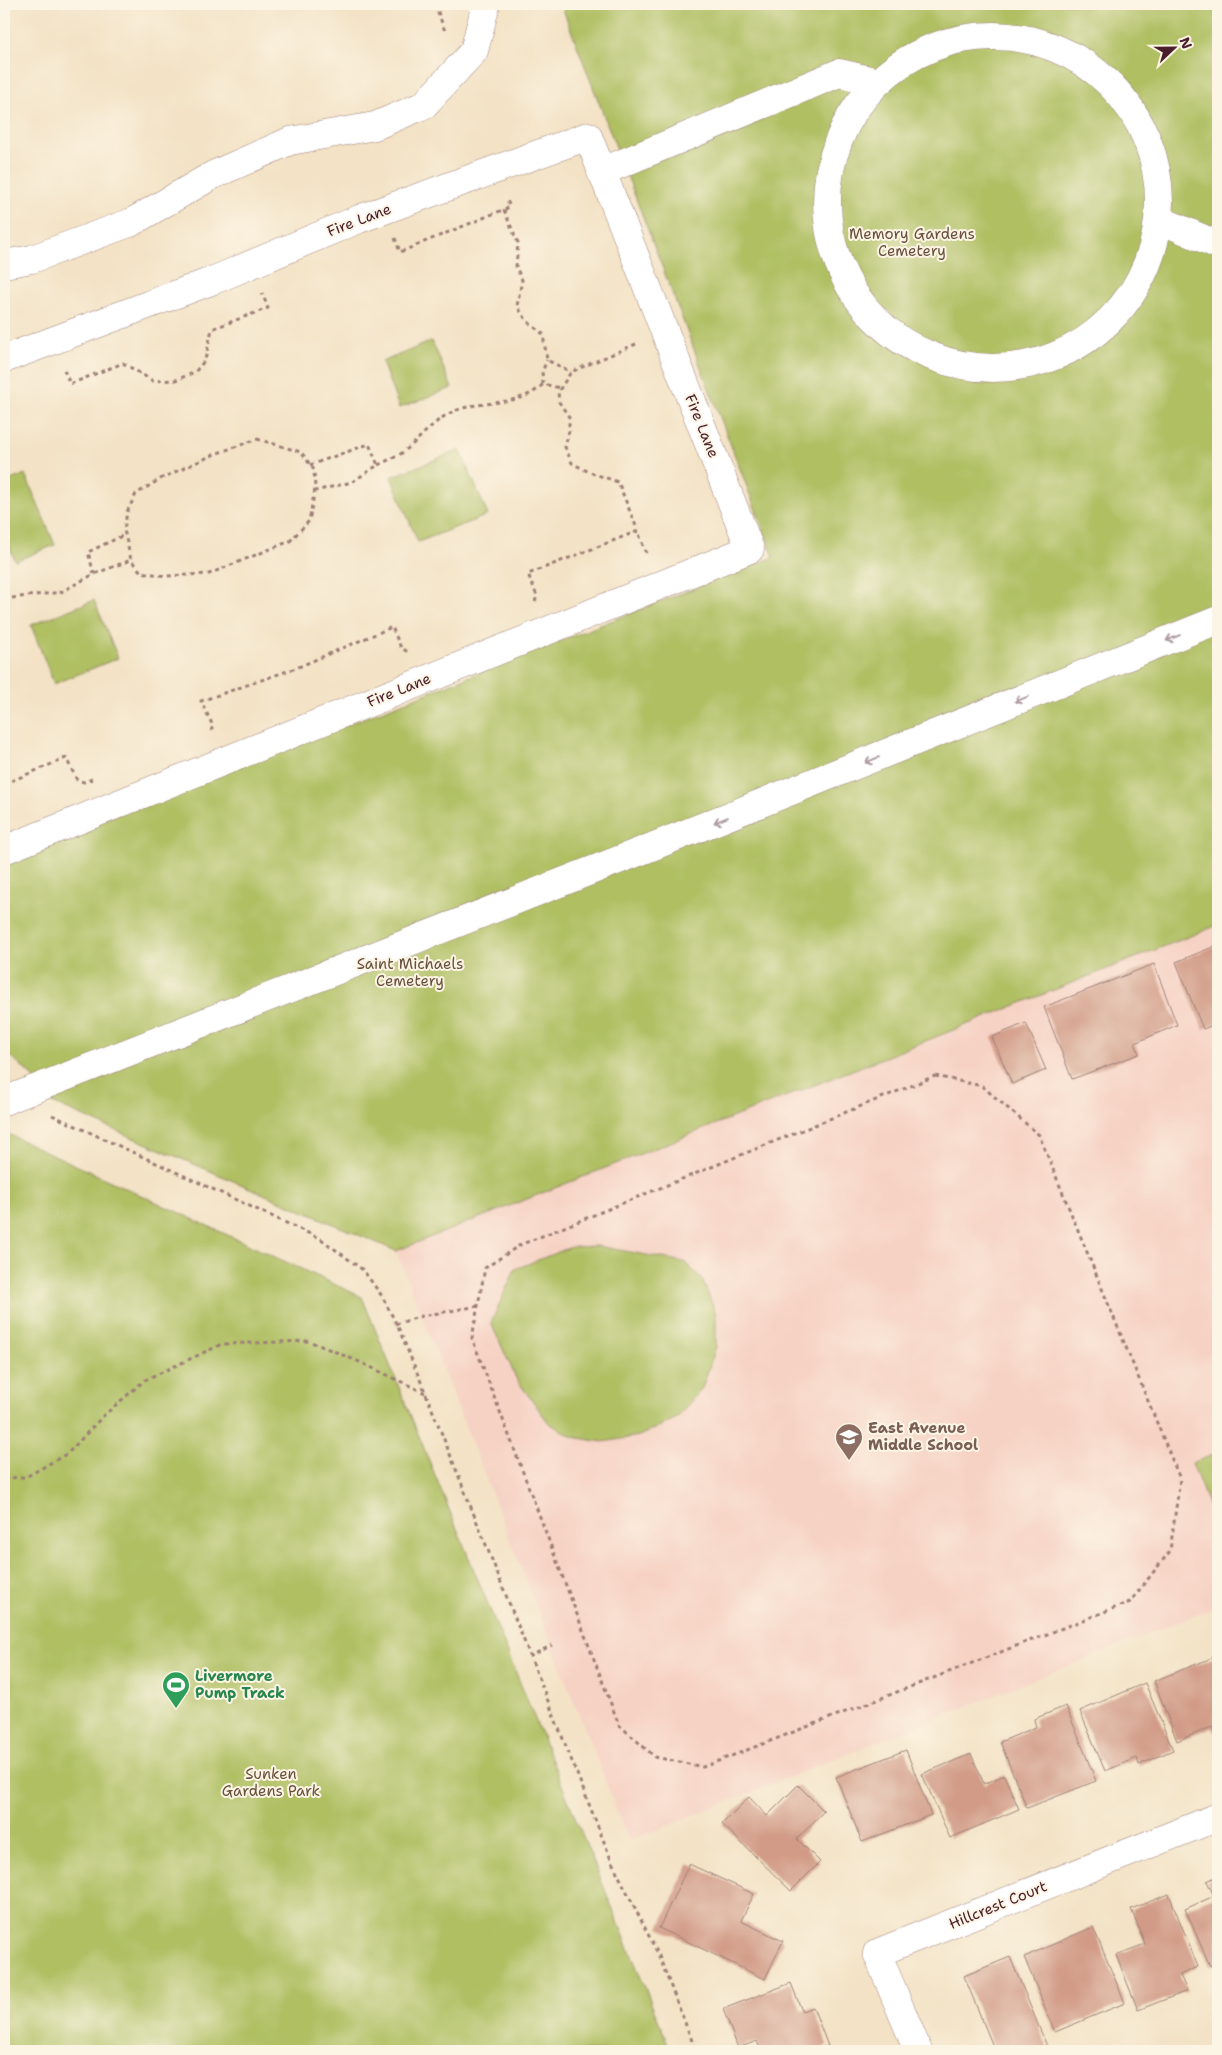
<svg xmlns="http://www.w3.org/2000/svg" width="1222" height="2055" font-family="'Shantell Sans',sans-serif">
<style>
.built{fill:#f6d2c4}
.green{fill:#afbf62;stroke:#7c6f46}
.building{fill:#d19b87}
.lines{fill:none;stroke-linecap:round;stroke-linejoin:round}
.minor-casing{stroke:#9e8078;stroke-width:29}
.path{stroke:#9e8078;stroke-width:3;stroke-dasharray:4 4;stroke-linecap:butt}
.minor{stroke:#fff;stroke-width:28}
.oneway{stroke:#ae9aa0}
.labels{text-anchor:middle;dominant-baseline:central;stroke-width:4;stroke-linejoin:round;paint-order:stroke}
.street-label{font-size:15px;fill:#4a1f2b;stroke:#fcf5e5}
.park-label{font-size:15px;fill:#684f3c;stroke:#fcf5e5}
.education-label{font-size:15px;font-weight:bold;fill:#785e54;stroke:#fcf5e5;text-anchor:start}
.leisure-label{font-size:15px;font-weight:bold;fill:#27864d;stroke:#fcf5e5;text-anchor:start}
</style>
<rect width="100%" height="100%" fill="#fcf5e5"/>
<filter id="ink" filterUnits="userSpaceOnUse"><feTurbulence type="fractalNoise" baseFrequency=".02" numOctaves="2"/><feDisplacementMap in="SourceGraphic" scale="10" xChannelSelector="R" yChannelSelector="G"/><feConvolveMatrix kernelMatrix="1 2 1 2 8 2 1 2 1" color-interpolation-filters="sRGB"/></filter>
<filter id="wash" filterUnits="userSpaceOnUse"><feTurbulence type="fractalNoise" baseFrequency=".0096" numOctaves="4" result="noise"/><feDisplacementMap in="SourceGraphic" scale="20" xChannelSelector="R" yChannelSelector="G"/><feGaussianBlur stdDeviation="1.12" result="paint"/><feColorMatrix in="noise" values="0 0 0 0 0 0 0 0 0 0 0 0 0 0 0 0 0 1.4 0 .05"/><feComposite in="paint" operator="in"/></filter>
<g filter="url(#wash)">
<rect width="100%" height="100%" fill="#f3e2c5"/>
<!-- built -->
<path class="built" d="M1218,925V1606L629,1841L396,1251Z"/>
<!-- green -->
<path class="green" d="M561,4H1218V925L396,1251L45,1100L34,1078L4,1050V859L774,557Z
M432,341L452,388L399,408L382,362Z
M460,450L488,515L418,542L391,477Z
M25,474L55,545L15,561L4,532V483Z
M94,600L118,658L54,684L31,625Z
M4,1132L362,1297L671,2051H4Z
M598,1246L684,1262L702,1279L716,1314V1347L702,1388L677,1418L639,1436L603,1442L573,1437L549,1423L517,1380L491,1323L515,1269L571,1247Z
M1218,1453V1530L1192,1463Z"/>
<g id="blocks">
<!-- building -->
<path class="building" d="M1218,945V1023L1203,1029L1176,962Z
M1154,964L1177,1025L1135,1043L1139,1054L1072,1079L1044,1007Z
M1026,1023L1046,1070L1012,1084L992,1037Z
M1217,1656L1218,1735L1216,1736L1212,1727L1177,1741L1154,1681Z
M1145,1683L1173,1750L1139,1765L1137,1758L1105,1771L1080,1711Z
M1066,1706L1096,1781L1027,1808L1000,1742L1036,1727L1034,1719Z
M906,1750L931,1815L862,1842L836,1777Z
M971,1754L984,1784L1004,1775L1019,1809L950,1838L922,1774Z
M798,1785L824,1811L797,1839L820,1862L791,1891L722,1824L749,1797L767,1816Z
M689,1864L754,1894L741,1921L783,1941L765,1979L659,1928Z
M1218,1876V1963L1210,1966L1185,1909L1214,1896L1207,1881Z
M1169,1894L1198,1967L1180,1975L1187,1991L1138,2010L1116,1955L1145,1944L1131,1909Z
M1093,1927L1125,2003L1055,2032L1024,1957Z
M1010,1957L1049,2051H995L964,1976Z
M791,1983L802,2011L813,2007L828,2046L815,2051H761L757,2041L738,2048L723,2009Z"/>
</g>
</g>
<g filter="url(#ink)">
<use href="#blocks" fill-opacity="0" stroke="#9e8078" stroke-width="1"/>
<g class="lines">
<!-- minor casing -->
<g class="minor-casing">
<path id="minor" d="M827 202a166 166 0 1 1 332 0a166 166 0 1 1-332 0Z
M601,172L839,73L878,82
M1158,219L1218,245
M4,264L32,259L132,222L213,175L290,141L375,126L424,105L474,51L486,4
M4,359L214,280L359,219L588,136L750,549L4,850
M4,1101L649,848L1218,620
M918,2051L877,1953L1218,1817"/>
</g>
<!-- path -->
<path class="path" d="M435,4L446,34
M504,210L518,243L516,267L522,280L517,306L527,321L543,334L547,360L571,372
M395,238L400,252L510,207L506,198
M636,344L571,372L558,392L559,402L569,417V431L565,447L572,463L589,472L618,482L638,531
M64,370L70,384L123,363L153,381L176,380L195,372L205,360L212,329L268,308L262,293
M543,384L542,372L547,360
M257,439L301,452L314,470L315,489L309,521L290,541L209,574L166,576L141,572L131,560L124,530L127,512L136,494L162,478L215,454Z
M310,465L369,444L378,465L352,482L315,491
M378,465C386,461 394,458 402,453C421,439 436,416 460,409C487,400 523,406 543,384L560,388
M94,574L88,552L124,535
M4,599L61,592L94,574L131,560
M535,602L537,596L528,574L638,531L645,551L651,554
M211,731L213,726L201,701L296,668L392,627L401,648L408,652
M4,784L66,758L77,780L84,782L92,779
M935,1076L982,1086L1039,1135L1180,1479L1170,1551L1130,1602L703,1767L655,1757L619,1725L472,1338L485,1268L520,1245Z
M52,1115L321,1239L363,1270L382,1296L398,1327L426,1394L612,1862L659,1956L696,2051
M396,1324L422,1316L478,1306
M4,1478L26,1477L68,1453L103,1416L145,1380L222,1344L309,1341L362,1363L425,1393
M529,1657L552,1645"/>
<!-- minor -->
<use href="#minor" class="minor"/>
</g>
<!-- one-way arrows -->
<defs><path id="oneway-shaft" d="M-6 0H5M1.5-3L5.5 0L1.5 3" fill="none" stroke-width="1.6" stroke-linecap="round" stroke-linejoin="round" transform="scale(1.25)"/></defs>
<g class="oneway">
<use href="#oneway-shaft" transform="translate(1173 638) rotate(158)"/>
<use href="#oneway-shaft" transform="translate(1022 699) rotate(158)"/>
<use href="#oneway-shaft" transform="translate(872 760) rotate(158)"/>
<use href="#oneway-shaft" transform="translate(721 820) rotate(158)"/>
</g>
</g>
<!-- icons -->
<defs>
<g id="school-pin" transform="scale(1.4375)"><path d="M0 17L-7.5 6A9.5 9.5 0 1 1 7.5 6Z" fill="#8d6e63" stroke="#fcf5e5"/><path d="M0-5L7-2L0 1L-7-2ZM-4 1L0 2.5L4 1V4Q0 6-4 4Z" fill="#fff"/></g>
<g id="stadium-pin" transform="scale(1.4375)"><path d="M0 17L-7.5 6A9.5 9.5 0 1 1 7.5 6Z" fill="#2e9e5b" stroke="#fcf5e5"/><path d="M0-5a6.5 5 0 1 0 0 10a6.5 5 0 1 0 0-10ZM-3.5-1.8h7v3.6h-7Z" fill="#fff"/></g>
</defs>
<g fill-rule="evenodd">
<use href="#school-pin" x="849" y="1437"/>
<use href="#stadium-pin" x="176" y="1685"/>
</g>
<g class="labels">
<!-- street labels -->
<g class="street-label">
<text transform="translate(359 220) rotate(-21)">Fire Lane</text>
<text transform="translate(702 426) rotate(68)">Fire Lane</text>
<text transform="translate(399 690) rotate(-22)">Fire Lane</text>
<text transform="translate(998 1905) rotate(-22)">Hillcrest Court</text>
</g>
<!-- park labels -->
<g class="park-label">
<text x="912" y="234">Memory Gardens<tspan x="912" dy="17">Cemetery</tspan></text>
<text x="410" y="964">Saint Michaels<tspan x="410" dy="17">Cemetery</tspan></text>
<text x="271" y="1774">Sunken<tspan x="271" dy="17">Gardens Park</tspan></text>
</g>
<!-- education labels -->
<g class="education-label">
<text x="868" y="1428">East Avenue<tspan x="868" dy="17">Middle School</tspan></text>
</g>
<!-- leisure labels -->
<g class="leisure-label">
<text x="195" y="1676">Livermore<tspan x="195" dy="17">Pump Track</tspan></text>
</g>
</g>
<!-- margin -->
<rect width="1222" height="2055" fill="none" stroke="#fcf5e5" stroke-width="20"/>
<!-- north arrow -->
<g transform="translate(1174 48) rotate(68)" stroke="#fcf5e5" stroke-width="4" paint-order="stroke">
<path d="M0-4L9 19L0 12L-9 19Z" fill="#4a1f2b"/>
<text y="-8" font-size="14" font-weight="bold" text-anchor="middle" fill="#4a1f2b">N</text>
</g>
</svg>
